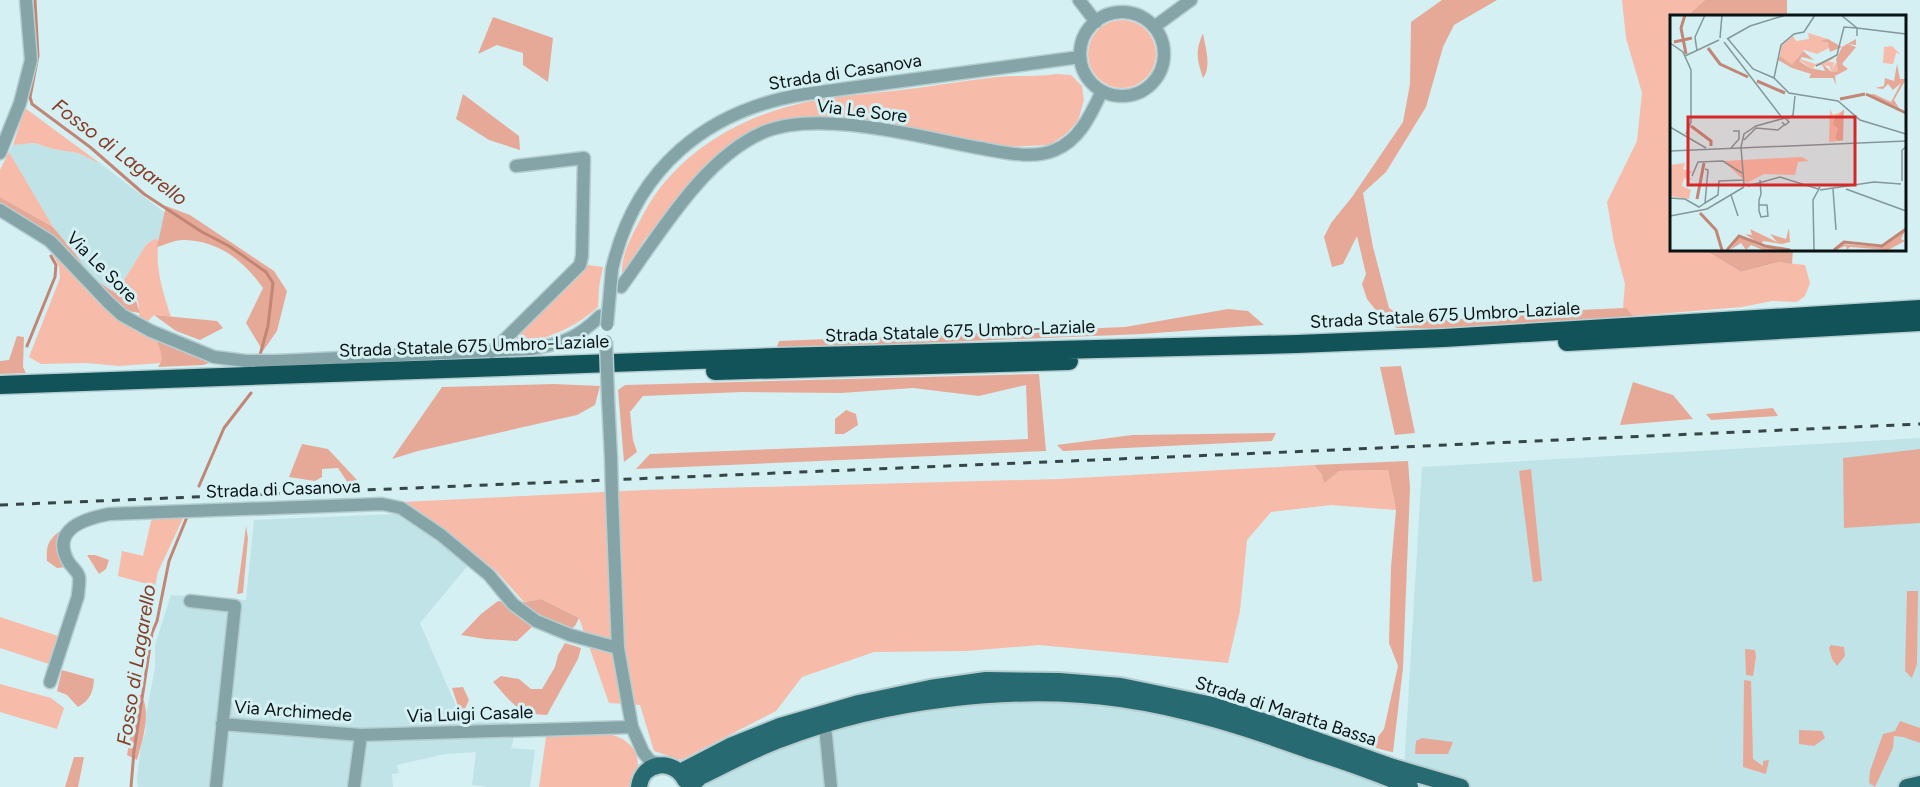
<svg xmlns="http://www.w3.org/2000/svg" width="1920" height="787" font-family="Figtree,sans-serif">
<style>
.built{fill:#bfe3e7}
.green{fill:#f7bba9}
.forest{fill:#e7a997}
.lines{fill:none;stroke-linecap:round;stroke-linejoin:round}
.stream{stroke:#c18675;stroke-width:3}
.minor-casing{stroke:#b5cdcf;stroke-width:15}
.major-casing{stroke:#b5cdcf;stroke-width:20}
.highway-casing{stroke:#b5cdcf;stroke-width:21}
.minor{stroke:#85a4a8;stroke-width:12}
.major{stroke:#286a71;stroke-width:16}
.highway{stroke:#125359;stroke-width:18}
.rail{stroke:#384547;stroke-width:3;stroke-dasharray:8 8;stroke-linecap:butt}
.minor-bridge-casing{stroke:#b5cdcf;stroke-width:15;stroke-linecap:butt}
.minor-bridge{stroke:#85a4a8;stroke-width:12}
.labels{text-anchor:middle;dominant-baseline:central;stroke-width:6;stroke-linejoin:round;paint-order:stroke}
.street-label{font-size:18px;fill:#0a1314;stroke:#d5f0f3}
.water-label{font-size:20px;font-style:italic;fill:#863c26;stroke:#d5f0f3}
.inset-river{fill:none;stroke:#c18675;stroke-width:3}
.inset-road{fill:none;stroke:#84989a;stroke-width:1.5}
.view{fill:#d62828;fill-opacity:0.15;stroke:#d62828;stroke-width:3}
.inset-edge{fill:none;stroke:#0a1314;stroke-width:3}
</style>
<rect width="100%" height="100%" fill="#d5f0f3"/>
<!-- built -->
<path class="built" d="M34,143L53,149L78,153L101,164L165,213L159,240L154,239L146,245L124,280L116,284L113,291L91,276L76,255L62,239L40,208L9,152L13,145Z
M1920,438V787H1403L1422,467Z
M396,514L404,516L452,548L470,563L420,623L463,722H509L515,735L511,748L535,750L530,787H488L472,785L476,752L445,754L397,765L399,773L392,774L393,787H138L137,778L141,745L146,731L145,720L155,668V645L171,595L246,600L254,520Z
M999,701L1114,704L1262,738L1395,787H699L797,741L880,719Z"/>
<!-- green -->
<path class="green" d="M1622,0H1705L1687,16H1671V249H1703L1741,272L1779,262L1805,265L1810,283L1805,296L1797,302L1772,301L1742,307L1633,316L1623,308L1625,284L1614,243L1607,202L1637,141L1642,93L1626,38Z
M1088 54a34 34 0 1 1 68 0a34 34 0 1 1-68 0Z
M1056,74L1071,75L1082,86L1084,100L1078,121L1066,134L1050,145L1004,147L780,122L684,195L645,239L622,274C621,252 635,230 645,211C679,150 745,114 811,101C838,96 866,94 893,91C928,87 962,81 997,77C1017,75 1036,77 1056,74Z
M25,108L101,164L78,153L53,149L34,143L13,145Z
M9,152L53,227L0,197V170Z
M154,239L159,240C154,265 163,293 171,317L154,315L148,321L139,317C141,302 134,290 124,280L146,245Z
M51,251C70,266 82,286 99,303C116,319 136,328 157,337L162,356L161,363L119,366L87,363L41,364L29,357L60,278L59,266Z
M588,265L603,267L599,287L598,307C575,328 542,342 510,345L512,338C537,313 566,293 588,265Z
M1314,465L1322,475L1339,471L1388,470L1396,510L1331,505L1271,512L1247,540L1240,611L1228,663L1039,645L966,651L874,652L802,677L776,711L681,760L654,751L640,705L609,703L579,618L541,599L524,602L496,571L461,543L402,502L645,490L1059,479Z
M158,515L184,516L158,572L155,586L118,576L122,551L143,556L151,521Z
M0,617L58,636L49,664L0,648Z
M0,684L51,698L64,708L57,729L0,712Z
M609,734C637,741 646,762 630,787H539L546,737Z"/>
<!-- forest -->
<path class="forest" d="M1442,0H1497L1454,25L1443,47L1426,107L1386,172L1363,193L1373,247L1389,308L1403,317L1420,313L1461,319L1530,312L1626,308L1633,316L1465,329L1397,328L1386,323L1367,299L1362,284L1366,274L1357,236L1343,264L1332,267L1324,237L1331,223L1352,197L1403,122L1410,84L1411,22Z
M1705,0H1787V16H1687Z
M493,17L553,38L548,82L523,65V53L497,45L478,54Z
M1203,33C1205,46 1212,67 1203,78C1197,59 1195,52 1203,33Z
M463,94L519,136L520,150L489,140L456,119Z
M0,197L53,227L76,255L91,276L112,291L116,284L124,280L132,288L140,313L127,311L111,298L40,228L0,204Z
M166,206L190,215L274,271L287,291L277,331L263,351L246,323L263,288C244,261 219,241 185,240C176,239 165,245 157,247Z
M1703,249H1793L1792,264L1779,262L1741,272Z
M1228,309L1248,311L1264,325L1142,334L776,349L779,341L1125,327Z
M154,315L217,321L223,328L200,340L176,331Z
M17,336L24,337L23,367L26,373L0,374V361L9,360Z
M155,336L213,362L203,365L158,367C166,357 158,346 155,336Z
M1401,366L1415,433L1395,435L1380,367Z
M1039,374L1046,451L636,469L650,454L1028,439L1026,385L979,396L913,388L841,393L743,392L643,396L630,412L633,440L637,452L624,462L618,390L625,385Z
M1633,382L1673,395L1693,419L1620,425Z
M554,384L600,386L595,405L577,415L418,451L392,459L442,387Z
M1773,408L1778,416L1711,420L1706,414Z
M846,410L856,414L858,425L844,434H835V419Z
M1276,433L1272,441L1063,451L1057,445L1132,435Z
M302,444L328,449L357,480L348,483L338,468L322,469V477L315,481L289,477Z
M1920,449V523L1844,528L1843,458Z
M1408,461L1410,488L1403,668L1393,752C1380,750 1367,746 1358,737L1377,738L1384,729L1398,666L1389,643L1391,567L1396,510L1388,470L1339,471L1324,483L1322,475L1314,465Z
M1531,469L1542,581L1533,582L1519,471Z
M246,526L248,538L243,593L237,594Z
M60,531L67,567L57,568L47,561C46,546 48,540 60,531Z
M87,555H95L109,560L106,569L99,574Z
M1907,591H1918L1917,664L1912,678L1905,671Z
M541,599L579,618L575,626L560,637L532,627L517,641L485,639L461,635L481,614L498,601L514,604Z
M565,643L581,648L578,659L547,715C517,715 512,702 493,682L501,676L519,679L531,689H542L555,667L558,655Z
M1831,645L1844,647L1845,656L1837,666L1832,659L1829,648Z
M1745,649L1755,650L1756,657L1753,676L1746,675Z
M62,670L94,679C93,693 90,700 78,707L67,695L57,691Z
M1744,680L1751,681L1753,759L1763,766V761L1769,760L1766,774L1743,767Z
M463,687L469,700L464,711L458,706L452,688Z
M138,695H141C152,712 142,742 137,760L127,755Z
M1900,721L1920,728V743L1903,737L1894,736L1893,748L1875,787L1869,783L1870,771L1883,734L1895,731Z
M1799,730L1822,731L1825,738L1814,746L1799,744Z
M1422,738L1453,742L1448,754H1415L1416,741Z
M74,757H84L78,787H65Z"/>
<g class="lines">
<!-- stream -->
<path class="stream" d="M35,0L38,56L30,97L32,104L90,147L144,194L202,232L229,246L266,272L273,283L268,326L260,355
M27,346L55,277L56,265L51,256
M199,486L224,428L251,393
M131,787L134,751L152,633L157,621L169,561L187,517"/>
<!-- minor casing -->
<g class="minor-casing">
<path id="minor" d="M1079,0L1096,22
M1080 54a42 42 0 1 1 84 0a42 42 0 1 1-84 0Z
M1154,27L1191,0
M0,153L20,103L31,60L26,0
M0,210L50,241L108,302L122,315L151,331L214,357L246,361H277L531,349C561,344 578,338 600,316
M612,269C635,169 706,110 805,94L1080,57
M621,287C659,235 703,158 764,132C820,109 919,137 979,148C1003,152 1032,160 1055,150C1080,140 1091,114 1102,91
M492,352L580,265L582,256L584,158L516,166
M608,398L611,458
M612,496L618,648L632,727L643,752L650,761L664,765
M190,601L235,606L216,787
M50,682L78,596C78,590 80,583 79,577C78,571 71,567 68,561C51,529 84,519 109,514L382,504L401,508L441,535L489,575L513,604L536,621L570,635L618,648
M222,724L361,735
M825,726L831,787
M354,787L361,735L632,727"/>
</g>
<!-- major casing -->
<g class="major-casing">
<path id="major" d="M680,772L730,746L780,726L859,703L930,688L986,680L1059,681L1121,686L1208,704L1257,719L1393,767L1461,787
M639,787C642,761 674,758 685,780
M690,787L700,777C727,764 754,749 782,739C883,700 1014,684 1121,699C1185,708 1247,728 1308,750C1343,761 1377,773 1410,787
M1907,787L1920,784"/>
</g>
<!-- highway casing -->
<g class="highway-casing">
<path id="highway" d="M1567,342L1920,322
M715,371L1069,361
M0,385L777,357L1297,344L1444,338L1920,309"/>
</g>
<!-- minor -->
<use href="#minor" class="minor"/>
<!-- major -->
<use href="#major" class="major"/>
<!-- highway -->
<use href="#highway" class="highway"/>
<!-- rail -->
<path class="rail" d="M0,505L1288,452L1920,424"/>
<!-- minor-bridge casing -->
<g class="minor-bridge-casing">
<path id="minor-bridge" d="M607,325L612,269
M606,341L608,398
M611,458L612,496"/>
</g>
<!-- minor-bridge -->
<use href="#minor-bridge" class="minor-bridge"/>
</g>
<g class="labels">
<!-- street labels -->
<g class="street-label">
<text transform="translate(845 72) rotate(-9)">Strada di Casanova</text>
<text transform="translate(862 111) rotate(7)">Via Le Sore</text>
<text transform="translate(102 267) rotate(45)">Via Le Sore</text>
<text transform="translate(1445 315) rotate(-3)">Strada Statale 675 Umbro-Laziale</text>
<text transform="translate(960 331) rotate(-2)">Strada Statale 675 Umbro-Laziale</text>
<text transform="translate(474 346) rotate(-2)">Strada Statale 675 Umbro-Laziale</text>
<text transform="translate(283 489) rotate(-2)">Strada di Casanova</text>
<text transform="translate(293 711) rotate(4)">Via Archimede</text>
<text transform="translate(1286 711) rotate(18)">Strada di Maratta Bassa</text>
<text transform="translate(470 714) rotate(-2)">Via Luigi Casale</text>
</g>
<!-- water labels -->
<g class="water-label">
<text transform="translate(120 152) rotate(37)">Fosso di Lagarello</text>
<text transform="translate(136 665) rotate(-81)">Fosso di Lagarello</text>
</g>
</g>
<!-- overview -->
<g transform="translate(1670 15)">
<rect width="236" height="236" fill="#d5f0f3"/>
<path d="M138,18L158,24L152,26L159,29V33L147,39L134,35L127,43L145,49L166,42L158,47H164L162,55L166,47L169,56L162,57L159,51L146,50L142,54L131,46L120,51L110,41L111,31L123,21L126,26L139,24ZM222,31L230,39L226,38L223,49L213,48L214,32ZM160,94L163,100L171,97L164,104L168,113L165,123L175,125L159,127ZM132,142L139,146L128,147L125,160L94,159L77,168L53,146ZM15,148L13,154L23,157L16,160L23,165L14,163L12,171L21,175L19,184L0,181V150Z" fill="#f7bba9"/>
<path d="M158,24L172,32L186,24V30L178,29L186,32L172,49L178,54L165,61L166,70L163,63H139L141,59L122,53L108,45L110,41L122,50L133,36L144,45L132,42L129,46L140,53L155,56L152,49L162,57L168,56L166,44L172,32L160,37L158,28L150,26ZM227,49L230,64H236L224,85L229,93L196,80L204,79L221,87L231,68L223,75L218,69L213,74L205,73L214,71L215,63L224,66ZM174,94L173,125L169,126L165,123L168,113L163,110L164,104ZM119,213L120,227L112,229L93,226L91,230L75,219L82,220L80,214L107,227L100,219L116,224ZM235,216L231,224L235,226L218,235L180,232L177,235L176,231L165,235L173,229L211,232ZM69,222L92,232L117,235H93L81,230L76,235L71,228L60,235Z" fill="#e7a997"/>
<path class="inset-river" d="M15,0L11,13L16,39M4,27L22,23M38,33L50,49L78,62M87,66L115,78M196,79L236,98M170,84L195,79M21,111L41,126V131M27,184L34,148M30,198L46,215L52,235M57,235L69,221L95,231L120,235M164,235L174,227L212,231L236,214"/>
<path class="inset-road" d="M171,0L187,13L236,19M50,23L52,0M57,24L80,11L116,0M58,24L83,54L104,63L119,78L168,86L190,105L236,119M54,27L113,104M0,28L13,37L21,55V107L16,119M27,36L25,22L35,0M15,41L49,25M146,51L167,40L174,12L187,13V21M104,63L111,30L124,19L134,17L145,0M118,104L123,100L125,81M0,112L36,133M74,125L86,113L108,115L114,110M61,133L69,124V116H63M0,136L236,126M35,154L38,155L35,188L48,180L49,166L73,165M22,161L28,147L53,146L72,158M232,166V135L236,132M74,169L71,132L74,119L86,111L115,103L119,107L115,110L112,107M78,171L110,162L148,174L150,172L143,185L144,235M163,174L166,215M176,174L236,196M150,175L204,167L231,169M61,180L68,201M0,183L15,184L29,192L35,188M89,190H97L98,201L91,202L89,196V185L91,179L90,165M0,201L37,194L74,172"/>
<path class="view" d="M18,102H185V170H18Z"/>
<rect width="236" height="236" class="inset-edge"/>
</g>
</svg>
